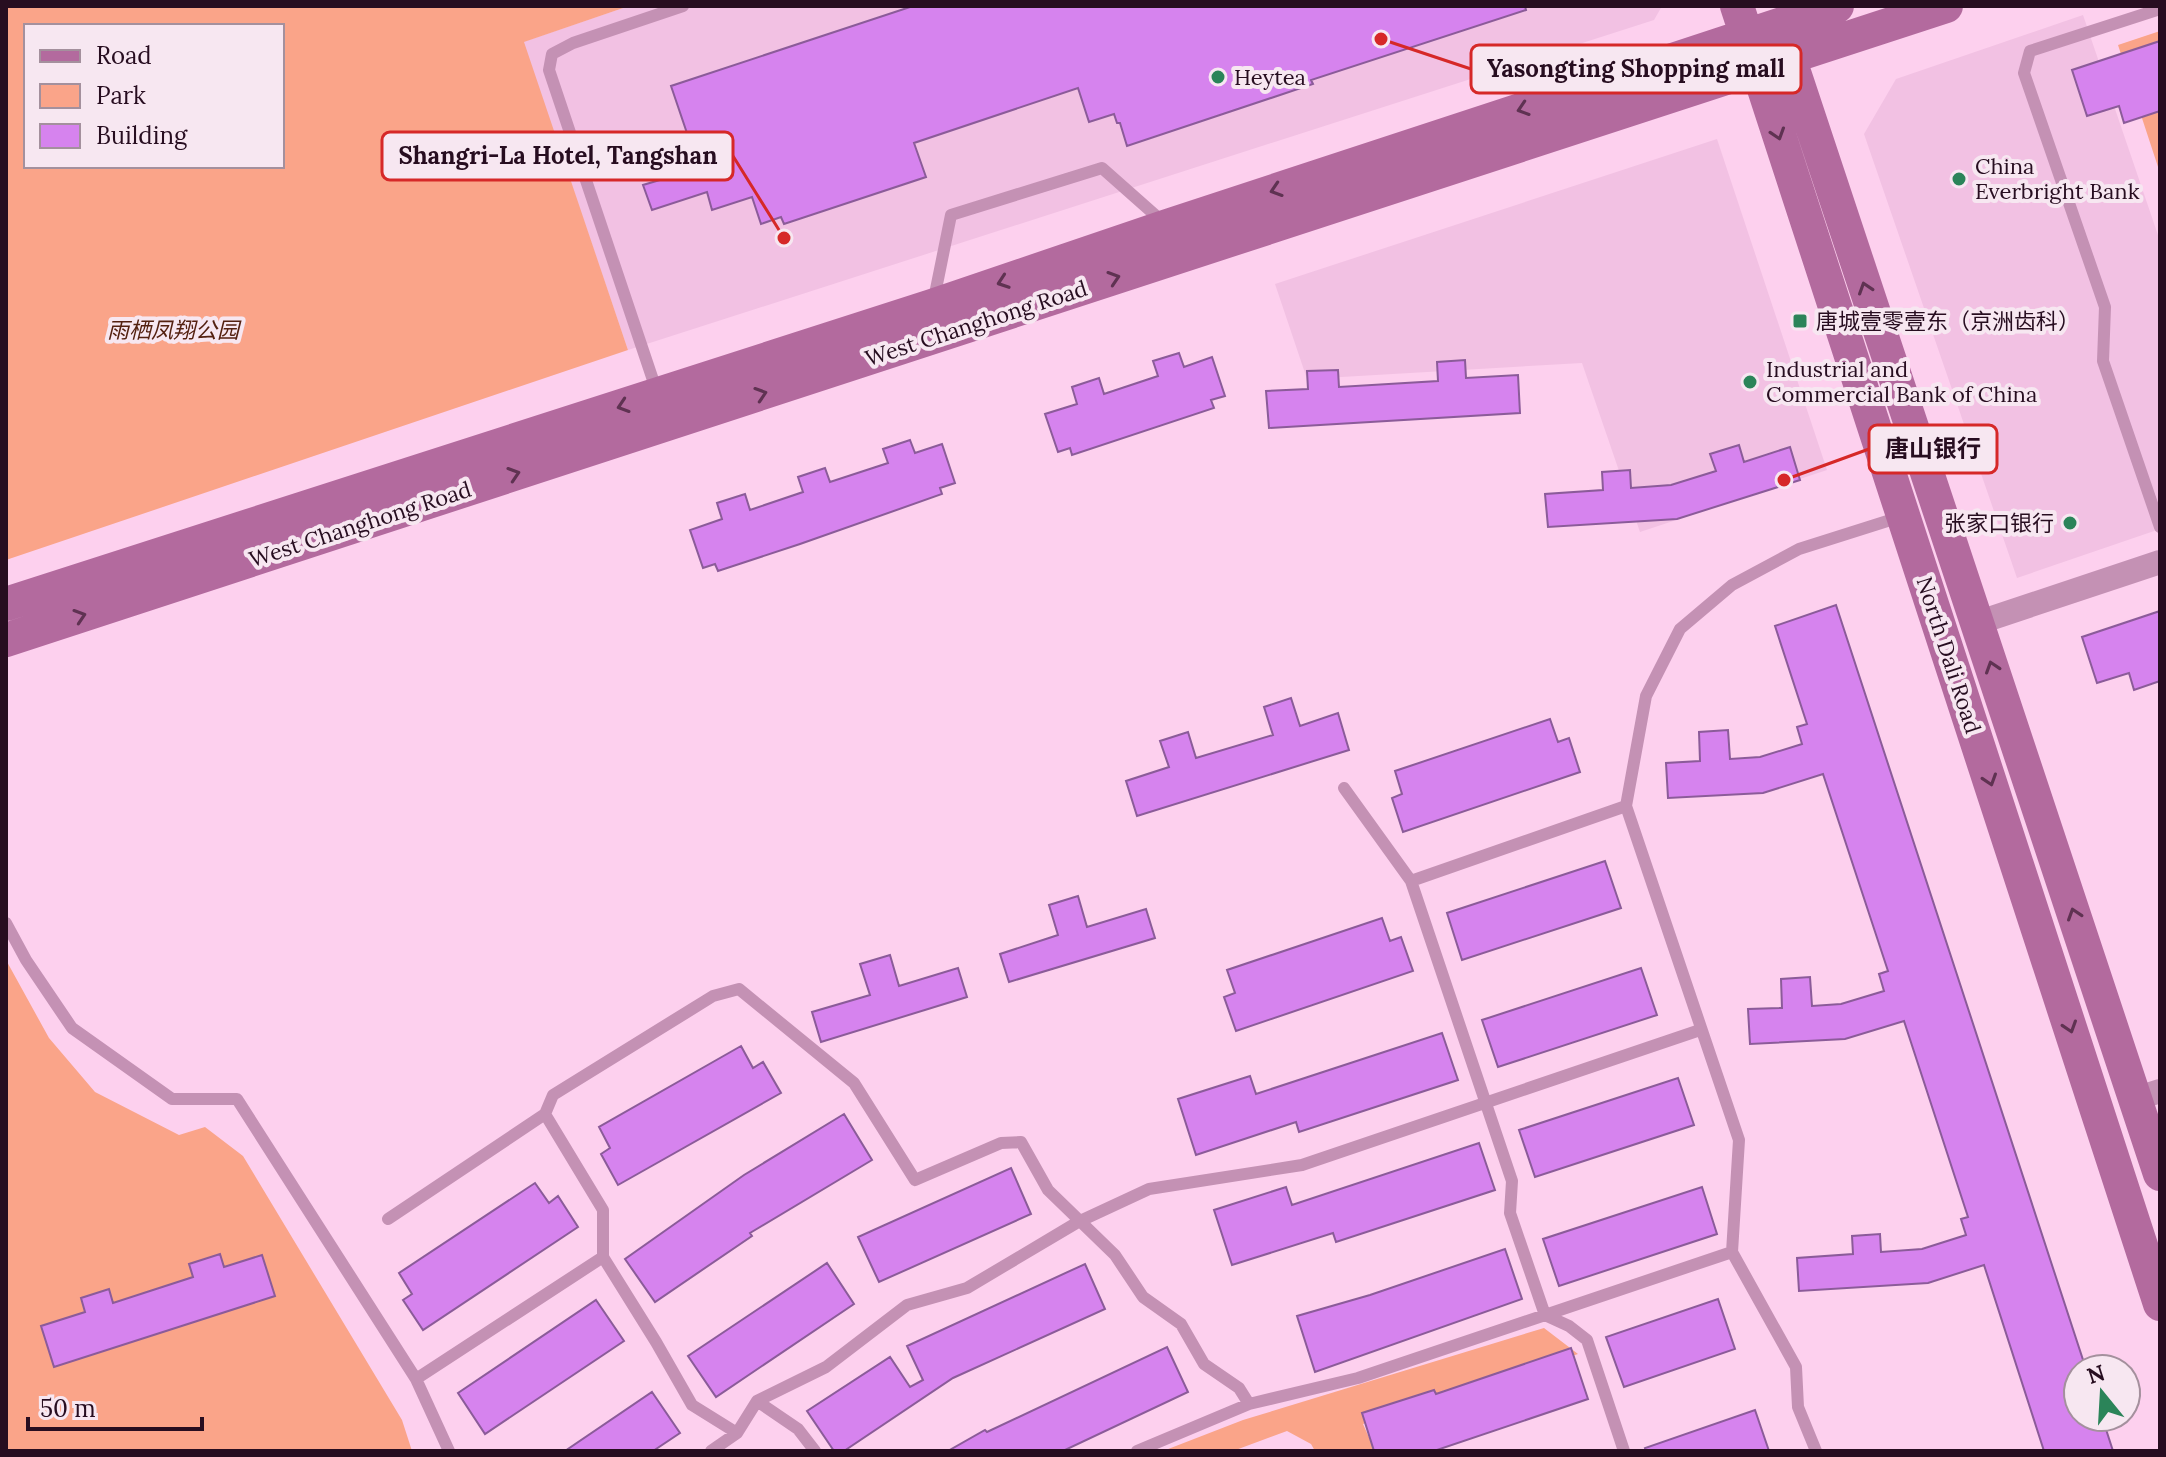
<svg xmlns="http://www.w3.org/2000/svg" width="2166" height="1457" font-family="Lora,'Noto Sans SC',serif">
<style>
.built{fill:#f2c1e3}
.green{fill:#faa489;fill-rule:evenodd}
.building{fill:#d683ee;stroke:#8b5b99;stroke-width:2}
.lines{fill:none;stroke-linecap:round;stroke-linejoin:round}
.service{stroke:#c491b4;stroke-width:12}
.minor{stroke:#c491b4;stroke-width:24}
.secondary{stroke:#b36a9e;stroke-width:34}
.oneway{stroke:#5f3252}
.poi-dot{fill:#2b8459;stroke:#f7e7f1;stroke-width:3}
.labels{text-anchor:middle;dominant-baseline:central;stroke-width:8;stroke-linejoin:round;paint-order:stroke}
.poi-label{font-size:22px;fill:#270d20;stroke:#f7e7f1;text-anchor:start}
.street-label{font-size:22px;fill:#270d20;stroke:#f7e7f1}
.park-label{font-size:22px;font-style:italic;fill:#542111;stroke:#f7e7f1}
.leader{fill:none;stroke:#d62828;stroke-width:3}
.callout-dot{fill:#d62828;stroke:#f7e7f1;stroke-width:3}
.callout{fill:#f7e7f1;stroke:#d62828;stroke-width:3}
.callout-label{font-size:24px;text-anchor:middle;font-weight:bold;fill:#270d20}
</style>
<rect width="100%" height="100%" fill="#fdd0ee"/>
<!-- built -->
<path class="built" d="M629,6H1662L1654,20L628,350L523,42Z
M2083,15L2160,241V529L2017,578L1864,134L1896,79Z
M1717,139L1827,470L1640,532L1582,363L1307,379L1275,284Z"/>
<!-- green -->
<path class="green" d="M6,6H629L524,42L628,350L6,560ZM26,26H282V166H26Z
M2160,31V173L2118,45Z
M6,960L49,1038L95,1092L179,1135L205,1127L243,1156L402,1420L412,1451H6Z
M1544,1328L1578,1354L1363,1424L1375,1451H1315L1311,1444L1287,1431L1233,1451H1163L1243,1420Z"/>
<!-- building -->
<path class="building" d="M913,6H1525L1526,10L1311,80L1313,84L1127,146L1120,123H1117L1114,114L1089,122L1078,88L914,143L926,177L784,224L781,217L761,224L752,197L712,210L707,192L652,210L643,185L663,179L656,157L691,145L671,86Z
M2160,41V111L2124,123L2119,106L2087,116L2072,70Z
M1179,353L1184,367L1212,357L1225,396L1211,400L1214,408L1072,455L1070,448L1058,452L1045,414L1077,404L1072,387L1099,378L1104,394L1158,376L1153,361Z
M1465,360L1466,378L1518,375L1520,413L1269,428L1266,391L1308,389L1307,371L1338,370L1339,387L1438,381L1437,362Z
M910,440L915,453L942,444L955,483L940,488L942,494L800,544L718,571L715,564L703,568L690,530L722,519L717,503L745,494L750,510L803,492L798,477L825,468L830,482L888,463L883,449Z
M1739,445L1744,462L1790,447L1800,480L1677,519L1548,527L1545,494L1603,490L1602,472L1630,470L1631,488L1671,485L1716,471L1710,454Z
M1836,605L2086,1369H2078V1417H2102L2113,1451H2044L1984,1265L1928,1283L1799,1291L1797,1258L1853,1254L1852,1236L1880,1234L1881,1252L1922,1249L1966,1235L1961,1219L1968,1217L1904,1021L1845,1039L1750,1044L1748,1009L1782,1008L1781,979L1810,977L1812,1006L1841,1004L1884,991L1879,974L1888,971L1823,774L1763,793L1668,798L1666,763L1700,761L1699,732L1728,730L1730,759L1760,757L1802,744L1797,727L1807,724L1775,626Z
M2160,611V681L2134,690L2129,673L2097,683L2082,637Z
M1291,698L1300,726L1338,713L1349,750L1137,816L1126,781L1169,767L1160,741L1188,732L1196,758L1273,735L1264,707Z
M1550,719L1558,742L1569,738L1580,772L1403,832L1392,798L1402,794L1395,771Z
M1605,861L1621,908L1462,960L1447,913Z
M1078,896L1087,927L1146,909L1155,938L1009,982L1000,954L1058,935L1049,905Z
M1382,918L1390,941L1401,937L1413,971L1236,1031L1224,997L1235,993L1227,970Z
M890,955L899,986L958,968L967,997L821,1042L812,1012L870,995L860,964Z
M1641,968L1657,1015L1498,1067L1482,1020Z
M1442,1033L1458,1080L1299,1132L1296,1122L1196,1155L1178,1099L1250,1076L1256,1094Z
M741,1046L753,1068L763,1062L781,1093L618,1185L601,1154L610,1148L599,1127Z
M1678,1078L1694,1125L1535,1177L1519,1130Z
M844,1114L872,1160L750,1233L752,1236L655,1302L625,1259L744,1175Z
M1479,1143L1495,1190L1336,1242L1333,1233L1232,1265L1214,1210L1286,1187L1292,1205Z
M1011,1168L1031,1214L879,1282L858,1237Z
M535,1183L549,1203L558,1196L578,1227L423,1330L403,1300L412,1294L399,1273Z
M1702,1187L1717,1234L1559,1286L1543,1239Z
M1505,1249L1522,1299L1315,1372L1297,1316L1370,1295Z
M220,1254L224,1267L262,1255L275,1296L54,1367L41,1326L85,1312L81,1298L109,1289L113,1303L193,1277L189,1264Z
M827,1263L854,1304L716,1397L688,1356Z
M1085,1264L1105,1309L953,1378L844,1451H834L807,1411L890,1357L910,1387L923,1380L907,1346Z
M1718,1299L1735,1349L1624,1387L1606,1337Z
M596,1300L624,1341L485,1434L458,1393Z
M1167,1347L1188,1392L1063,1451H948L985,1430L987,1432Z
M1571,1348L1588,1399L1434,1451H1374L1362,1413L1434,1390L1436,1394Z
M652,1392L680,1433L653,1451H565Z
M1755,1410L1769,1451H1646L1645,1448Z"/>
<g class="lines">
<!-- service -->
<path class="service" d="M2160,9L2030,51L2024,73L2105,307L2103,361L2160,527
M934,299L951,215L1102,168L1163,222
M657,392L549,70L552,54L573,43L683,6
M1344,788L1411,881L1512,1181L1510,1213L1545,1315L1569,1326L1587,1340L1624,1451
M1411,881L1626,806
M6,923L26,960L72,1028L172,1099H237L416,1379L449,1451
M545,1114L603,1210V1257L656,1342L692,1405L737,1433
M388,1219L545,1114L553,1095L713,996L739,989L854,1083L915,1180L1001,1143L1021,1142L1048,1190L1115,1255L1143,1297L1181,1324L1204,1364L1239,1388L1249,1404
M416,1379L603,1257
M757,1401L798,1429L815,1451
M711,1451L737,1433L757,1401L826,1367L907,1305L967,1288L1078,1222L1149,1189L1302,1165L1700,1030
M1137,1451L1249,1404L1358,1378L1732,1252
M1816,1451L1798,1407L1796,1367L1732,1252L1739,1140L1626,806L1646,696L1680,629L1732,585L1799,549L1900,517"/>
<!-- minor -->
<path class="minor" d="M1977,623L2160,562
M2135,1099L2160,1091"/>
<!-- secondary -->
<path class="secondary" d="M1737,6L2160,1304
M1782,36L2160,1174
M6,604L932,306L1167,226L1837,6
M6,640L1946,6"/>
</g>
<!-- one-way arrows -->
<defs><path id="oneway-chevron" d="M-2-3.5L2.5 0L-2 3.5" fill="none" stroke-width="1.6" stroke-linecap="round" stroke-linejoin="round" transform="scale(2)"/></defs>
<g class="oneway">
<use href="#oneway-chevron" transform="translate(1523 109) rotate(162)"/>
<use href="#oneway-chevron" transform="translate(1778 134) rotate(72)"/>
<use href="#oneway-chevron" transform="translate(1276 190) rotate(162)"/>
<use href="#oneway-chevron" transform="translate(1114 278) rotate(-18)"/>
<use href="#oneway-chevron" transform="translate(1003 282) rotate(161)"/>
<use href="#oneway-chevron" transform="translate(1865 288) rotate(-108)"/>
<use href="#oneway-chevron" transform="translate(761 394) rotate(-18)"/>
<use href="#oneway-chevron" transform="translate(623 406) rotate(162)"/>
<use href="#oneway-chevron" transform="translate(514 474) rotate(-18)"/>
<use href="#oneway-chevron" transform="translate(80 616) rotate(-18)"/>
<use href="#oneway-chevron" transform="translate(1992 667) rotate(-108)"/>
<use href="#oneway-chevron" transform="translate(1990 780) rotate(72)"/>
<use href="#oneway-chevron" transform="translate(2074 914) rotate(-108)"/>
<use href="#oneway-chevron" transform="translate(2070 1027) rotate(72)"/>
</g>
<!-- markers -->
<g class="poi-dot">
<circle cx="1218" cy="77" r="8"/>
<circle cx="1959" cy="179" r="8"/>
<rect x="1792" y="313" width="16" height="16" rx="4"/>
<circle cx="1750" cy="382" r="8"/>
<circle cx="2070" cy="523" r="8"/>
</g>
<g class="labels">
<!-- poi labels -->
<g class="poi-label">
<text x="1234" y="77">Heytea</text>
<text x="1975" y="166">China<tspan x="1975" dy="25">Everbright Bank</tspan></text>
<text x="1816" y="321">唐城壹零壹东（京洲齿科）</text>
<text x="1766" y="369">Industrial and<tspan x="1766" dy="25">Commercial Bank of China</tspan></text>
<text x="2054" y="523" text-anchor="end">张家口银行</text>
</g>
<!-- street labels -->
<g class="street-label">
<text transform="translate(976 323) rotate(-18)">West Changhong Road</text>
<text transform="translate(360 524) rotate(-18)">West Changhong Road</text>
<text transform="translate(1949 655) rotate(72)">North Dali Road</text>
</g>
<!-- park labels -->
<g class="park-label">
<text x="173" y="330">雨栖凤翔公园</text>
</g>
</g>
<!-- callouts -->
<path class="leader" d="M1381 39L1471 69M784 238L733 156M1784 480L1869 449"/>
<g class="callout-dot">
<circle cx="1381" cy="39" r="8"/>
<circle cx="784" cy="238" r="8"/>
<circle cx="1784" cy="480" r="8"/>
</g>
<g class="callout">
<rect x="1471" y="45" width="330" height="48" rx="8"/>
<rect x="382" y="132" width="351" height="48" rx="8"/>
<rect x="1869" y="425" width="128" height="48" rx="8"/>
</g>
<g class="callout-label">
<text x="1636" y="77">Yasongting Shopping mall</text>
<text x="558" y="164">Shangri-La Hotel, Tangshan</text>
<text x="1933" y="457">唐山银行</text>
</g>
<!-- border -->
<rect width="2166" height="1457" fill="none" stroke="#270d20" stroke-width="16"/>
<!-- legend -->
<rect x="24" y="24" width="260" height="144" fill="#f7e7f1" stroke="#a4909d" stroke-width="2"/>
<rect x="40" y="50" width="40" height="12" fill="#b36a9e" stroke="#a4909d" stroke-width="2"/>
<text x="96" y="64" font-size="24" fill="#270d20">Road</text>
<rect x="40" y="84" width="40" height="24" fill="#faa489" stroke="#a4909d" stroke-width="2"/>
<text x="96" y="104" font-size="24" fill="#270d20">Park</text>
<rect x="40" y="124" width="40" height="24" fill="#d683ee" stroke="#a4909d" stroke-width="2"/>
<text x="96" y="144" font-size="24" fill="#270d20">Building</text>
<!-- north arrow -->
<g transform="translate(2102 1393) rotate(342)"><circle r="38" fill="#f7e7f1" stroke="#a4909d" stroke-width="2"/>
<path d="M0-6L14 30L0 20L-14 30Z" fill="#2b8459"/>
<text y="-12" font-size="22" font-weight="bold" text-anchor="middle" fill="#270d20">N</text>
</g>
<!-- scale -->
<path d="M28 1417v12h174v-12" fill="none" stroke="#270d20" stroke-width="4"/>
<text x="40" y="1417" font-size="24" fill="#270d20" stroke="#f7e7f1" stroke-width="6" paint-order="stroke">50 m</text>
</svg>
